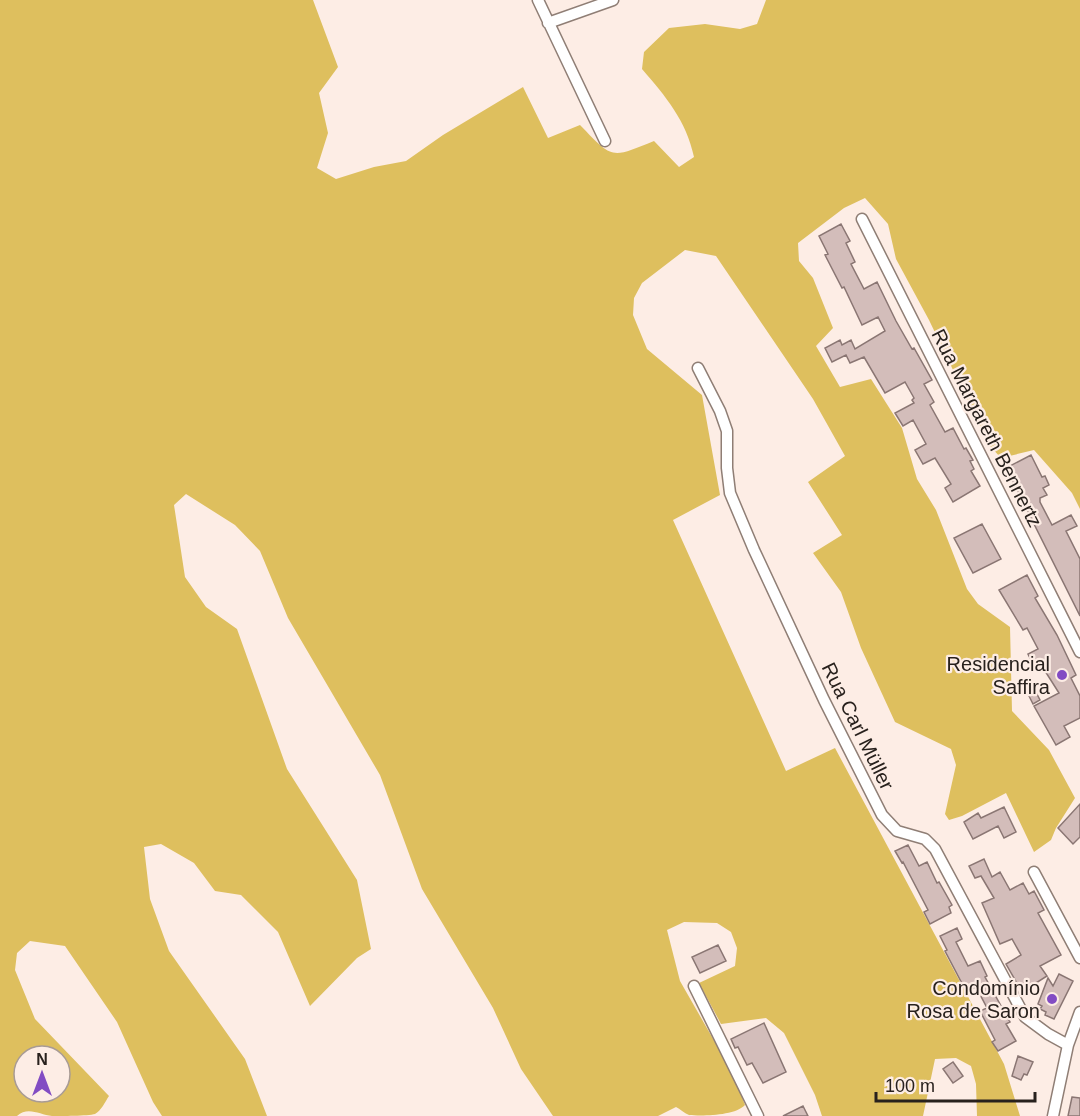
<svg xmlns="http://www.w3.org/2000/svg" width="1080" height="1116" font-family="Arial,sans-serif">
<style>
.forest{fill:#debf5e;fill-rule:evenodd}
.building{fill:#d3bdba;stroke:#8a7673;stroke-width:1.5}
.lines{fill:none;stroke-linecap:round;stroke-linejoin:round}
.minor-casing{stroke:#8f7e75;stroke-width:13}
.minor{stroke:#fff;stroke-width:10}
.poi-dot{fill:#824cc3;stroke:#fdede5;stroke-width:2}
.labels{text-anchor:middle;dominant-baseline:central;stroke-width:4.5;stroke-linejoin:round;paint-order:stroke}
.street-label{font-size:20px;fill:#28211d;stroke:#fdede5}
.poi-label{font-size:20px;fill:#28211d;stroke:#fdede5;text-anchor:end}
</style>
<rect width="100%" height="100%" fill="#fdede5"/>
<!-- forest -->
<path class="forest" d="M0,0H313L338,67L319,93L328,133L317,168L336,179L374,167L406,161L443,135L523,87L548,138L580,125C613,159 610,159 654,141L679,167L694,157C686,120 666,97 642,69L644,52L669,28L705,24L740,29L757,24L766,0H1080V509L1072,493L1034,450L1001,458L989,445L929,320L896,259L888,224L865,198L844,208L798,243L799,261L813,278L833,328L816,346L840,387L871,379L902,428L917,479L936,510L967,589L978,604L1010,627L1012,711L1049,750L1075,798L1056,828L1051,840L1034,852L1006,793L962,816L949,820L945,814L956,765L951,749L895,722L861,648L841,592L813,553L842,535L808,482L845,456L813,399L716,256L685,250L642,283L634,298L633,315L647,349L702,395L720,495L673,520L786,771L835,748L1004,1064L1020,1116H977L976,1084L971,1066L956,1058L935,1059L923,1116H822L815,1095L784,1033L766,1018L721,1024L699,983L735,966L737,948L731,932L717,923L684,922L667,930L680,981L732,1072L745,1105C735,1116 702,1116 689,1115C684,1113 680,1109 676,1107L658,1116H553L521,1069L493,1008L422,889L380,775L288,618L260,551L235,525L186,494L174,505L185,577L206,607L237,629L287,769L357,880L371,949L357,958L310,1006L278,932L241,895L215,891L194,863L161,844L144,847L150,899L169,951L245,1059L267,1116H162L153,1102L117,1022L65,946L30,941L17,953L15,970L35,1019L109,1096C105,1102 101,1111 95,1114C88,1116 61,1116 52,1116C40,1115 28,1106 17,1116H0ZM24,1056H60V1092H24Z"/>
<!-- building -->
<path class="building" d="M841,224L850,241L846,243L855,262L851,264L864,289L877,282L896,321L912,349L914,348L932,380L924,384L934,402L930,405L945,432L953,428L964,449L966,448L973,460L970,461L974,469L971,471L980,486L953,502L945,488L951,484L935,458L923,464L915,450L926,444L913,420L903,426L895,413L914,403L912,400L914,398L905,382L885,393L864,357L850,363L846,355L832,362L825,348L840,340L842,345L851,340L855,349L885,331L878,317L862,325L844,287L842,288L825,255L828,254L819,236Z
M1031,455L1042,477L1045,476L1049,485L1043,488L1047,495L1040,498V502L1052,525L1071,515L1077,526L1066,531L1080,559V616L1006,468Z
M982,524L1001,559L973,573L954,538Z
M1027,575L1038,596L1035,598L1057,635L1076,675L1071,678L1080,696V718L1064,726L1070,737L1056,745L1034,706L1059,693L1040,663L1034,666L1028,654L1038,649L1027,628L1023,630L999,590Z
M1030,681L1040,700L1033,704L1023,684Z
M1080,804V837L1073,844L1058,828Z
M1004,807L1016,832L1004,838L998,826L973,839L964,822L978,813L981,818Z
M908,845L919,866L927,862L937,883L939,882L952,905L949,907L951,913L930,924L924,912L928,910L903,862L902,863L895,851Z
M984,859L992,877L1000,872L1010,890L1023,883L1029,894L1034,891L1044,910L1038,913L1061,955L1040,966L1047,976L1022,992L1006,964L1021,955L1012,939L1000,944L982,903L994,898L981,876L975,878L969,866Z
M957,928L962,939L956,942L968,966L980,961L987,976L985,977L1010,1022L1006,1024L1016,1041L998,1051L992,1042L995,1040L980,1011L987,1008L976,987L966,991L945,951L947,950L940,936Z
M718,945L726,961L700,973L692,957Z
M1059,974L1073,981L1054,1019L1045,1015L1046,1012L1040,1009L1042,1006L1038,1004L1048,978L1053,986Z
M764,1023L786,1072L763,1083L752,1063L747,1065L738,1047L735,1048L731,1039Z
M1018,1056L1033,1062L1027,1075L1024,1074L1021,1080L1012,1076Z
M953,1062L963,1076L953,1083L943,1069Z
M1072,1097L1080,1098V1116H1068Z
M803,1106L808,1116H783Z"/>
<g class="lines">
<!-- minor casing -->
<g class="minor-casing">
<path id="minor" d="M538,0L605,141
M548,23L613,0
M862,219L1080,652
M698,368L720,411L727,431V468L730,493L754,550L824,700L882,815L897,831L925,839L935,849L1025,1017L1048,1034L1068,1045
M1034,872L1080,958
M694,986L758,1116
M1053,1116L1068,1045L1080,1012"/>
</g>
<!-- minor -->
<use href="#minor" class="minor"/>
</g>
<!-- markers -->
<g class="poi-dot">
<circle cx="1062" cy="675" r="6"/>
<circle cx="1052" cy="999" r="6"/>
</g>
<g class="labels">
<!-- street labels -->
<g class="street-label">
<text transform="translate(987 428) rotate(63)">Rua Margareth Bennertz</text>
<text transform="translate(858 726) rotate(64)">Rua Carl Müller</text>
</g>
<!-- poi labels -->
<g class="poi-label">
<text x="1050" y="664">Residencial<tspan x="1050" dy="23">Saffira</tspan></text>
<text x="1040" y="988">Condomínio<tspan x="1040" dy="23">Rosa de Saron</tspan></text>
</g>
</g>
<!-- north arrow -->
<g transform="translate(42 1074)"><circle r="28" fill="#fdede5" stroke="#a89b95" stroke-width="1.5"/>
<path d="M0-4.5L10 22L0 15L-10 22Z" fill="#824cc3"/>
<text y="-9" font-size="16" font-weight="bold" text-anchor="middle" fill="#28211d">N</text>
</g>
<!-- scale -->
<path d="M876 1092v9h159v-9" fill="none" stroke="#28211d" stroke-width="3"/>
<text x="885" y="1092" font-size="18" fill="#28211d" stroke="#fdede5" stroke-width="4.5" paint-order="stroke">100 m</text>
</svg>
